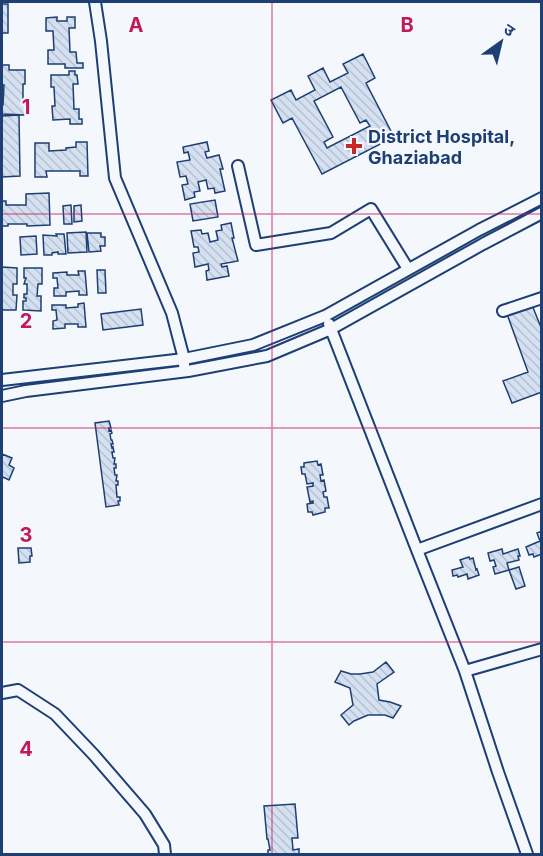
<svg xmlns="http://www.w3.org/2000/svg" width="543" height="856" font-family="Inter,'Noto Sans Devanagari',sans-serif">
<style>
.building{fill:url(#building-back-hatch);stroke:#1d3f73;stroke-width:1.5;fill-rule:evenodd}
.lines{fill:none;stroke-linecap:round;stroke-linejoin:round}
.minor-casing{stroke:#1d3f73;stroke-width:14}
.minor{stroke:#f4f7fb;stroke-width:10}
.grid{fill:none;stroke:#c2185b;stroke-width:1.5;stroke-opacity:0.55}
.poi-dot{fill:#c62828;stroke:#f4f7fb;stroke-width:2}
.labels{text-anchor:middle;dominant-baseline:central;stroke-width:4.5;stroke-linejoin:round;paint-order:stroke}
.poi-label{font-size:18px;font-weight:bold;fill:#1d3f73;stroke:#f4f7fb;text-anchor:start}
.grid-label{font-size:20px;text-anchor:middle;font-weight:bold;fill:#c2185b;stroke:#f4f7fb;stroke-width:4.5;stroke-linejoin:round;paint-order:stroke}
</style>
<defs>
<pattern id="building-back-hatch" width="6" height="6" patternUnits="userSpaceOnUse" patternTransform="scale(1.5)"><rect width="6" height="6" fill="#d5e0f0"/><path d="M-1 5l2 2M0 0l6 6M5-1l2 2" fill="none" stroke="#b6c1d1"/></pattern>
</defs>
<rect width="100%" height="100%" fill="#f4f7fb"/>
<!-- building -->
<path class="building" d="M2,4H8V33H2Z
M57,17V21H67V17H75V28H69L70,52H76L77,63H83V68H65V64H48V50H54L53,31H46V18Z
M363,54L375,78L366,83L394,137L322,174L292,118L283,123L271,100L291,90L296,100L315,90L308,76L323,68L330,82L348,73L343,64ZM341,87L360,123L366,120L370,126L327,148L324,142L333,137L314,101Z
M2,65H9V70H25V84H23V103H26V115L2,114V105H3L4,85H2Z
M69,71H75V75H77L78,84H73L74,109H79V119H82V124H70V119L53,120L52,106H55L54,87H51V75H69Z
M19,115L20,176L2,177V116Z
M76,142H87L88,176H80V171H46L47,177H35V143H49V151L66,150V148L76,147Z
M207,142L209,151L205,152L207,158L219,155L223,169H220L225,191L215,193L214,188L208,189L206,180L198,182L200,191L194,192L195,197L185,200L182,185L188,184L186,176L180,177L177,162L190,160L188,152L184,153L183,147Z
M49,193L50,225L27,226V224H8V226H2V201H6V205H26V194Z
M215,200L218,217L193,221L190,204Z
M71,205L72,224H64L63,206Z
M81,205L82,221L74,222V206Z
M231,223L234,238H232L238,261L221,264L222,267L227,266L229,276L207,280L206,271L209,270L208,264L195,267L193,253L199,252L198,247H194L191,231L201,230L202,234L208,233L210,242L218,240L216,231L222,230L221,225Z
M86,232L87,252L68,253L67,233Z
M87,233H101V237H105V246H100L101,251L89,252Z
M56,234H64L66,254H58V252L52,253V255H44L43,235L57,236Z
M36,236L37,254L21,255L20,237Z
M2,267L17,268V284H13V295H17L16,310H2Z
M24,268H42V284H38L37,296H41V311L23,310V301H26V298H24V294H27V284H24L26,278H24Z
M97,270H105L106,293H98Z
M78,271H85L87,295H79V291L66,292V296H54V288H58L57,278H53V273L67,272V275H79Z
M84,303L86,327H78V324H65V328L53,329V321L57,320L56,310H52V305H66V308L78,307V304Z
M532,305L542,330V392L512,403L503,381L528,372L507,314Z
M141,309L143,325L103,330L101,314Z
M109,421L111,428H109V431L111,430L112,433L110,434L111,440H112L113,444H111L112,448L113,447L114,452H112L113,458H115L114,464H116V468H114L115,475H117L116,481H118V485H116L117,497H120V501H118L119,505L106,507L95,423Z
M2,454L12,458L9,465L14,468L9,480L3,477L2,479Z
M317,461L318,465L321,464L323,475H320L321,481L324,480L326,491L323,492L324,497H327L329,508H325V512L313,515L312,512H308L307,504L313,503V501L310,502L307,487L313,486V483L307,484L305,474H302L301,467H304V463Z
M542,531V554L534,557L533,554L529,555L526,547L540,541L537,533Z
M18,548H31L32,556H30V562L19,563Z
M502,549L503,554L518,549L520,556H518L519,560L507,563L509,570L495,574L493,567L496,566L494,560L490,561L488,553Z
M469,557L470,559L473,558L476,570L477,569L479,575L468,579L467,574L458,577L457,575L453,576L452,570L463,567L460,560Z
M519,567L525,586L516,589L509,570Z
M386,662L394,672L377,684L379,700L390,702L401,706L393,718L385,715H368L354,721L349,725L341,715L353,705L350,688L335,682L341,671L351,674H360L373,672Z
M295,804L298,838H292L293,850L299,849V854H268V850H270L268,839H267L264,806Z"/>
<g class="lines">
<!-- minor casing -->
<g class="minor-casing">
<path id="minor" d="M95,2L101,41L115,178L172,313L184,359V365
M238,166L256,245L331,233L371,209L408,269
M503,311L542,298
M329,324L417,550L465,671L498,772L527,854
M2,380L184,359L253,345L325,316L479,230L542,198
M2,396L26,391L188,371L267,356L331,329L483,244L542,213
M417,550L542,504
M465,671L542,649
M2,693L18,690L55,714L94,755L145,814L164,845L165,854"/>
</g>
<!-- minor -->
<use href="#minor" class="minor"/>
</g>
<!-- grid -->
<path class="grid" d="M272,2V854M2,214H542M2,428H542M2,642H542"/>
<!-- markers -->
<path class="poi-dot" d="M351 137h6v6h6v6h-6v6h-6v-6h-6v-6h6z"/>
<g class="labels">
<!-- poi labels -->
<g class="poi-label">
<text x="368" y="136">District Hospital,<tspan x="368" dy="21">Ghaziabad</tspan></text>
</g>
</g>
<g class="grid-label">
<text x="136" y="32">A</text>
<text x="407" y="32">B</text>
<text x="26" y="114">1</text>
<text x="26" y="328">2</text>
<text x="26" y="542">3</text>
<text x="26" y="756">4</text>
</g>
<!-- border -->
<rect width="543" height="856" fill="none" stroke="#1d3f73" stroke-width="6"/>
<!-- north arrow -->
<g transform="translate(501 42) rotate(34)" stroke="#f4f7fb" stroke-width="4.5" paint-order="stroke">
<path d="M0-4.5L10 22L0 15L-10 22Z" fill="#1d3f73"/>
<text y="-9" font-size="16" font-weight="bold" text-anchor="middle" fill="#1d3f73">उ</text>
</g>
</svg>
